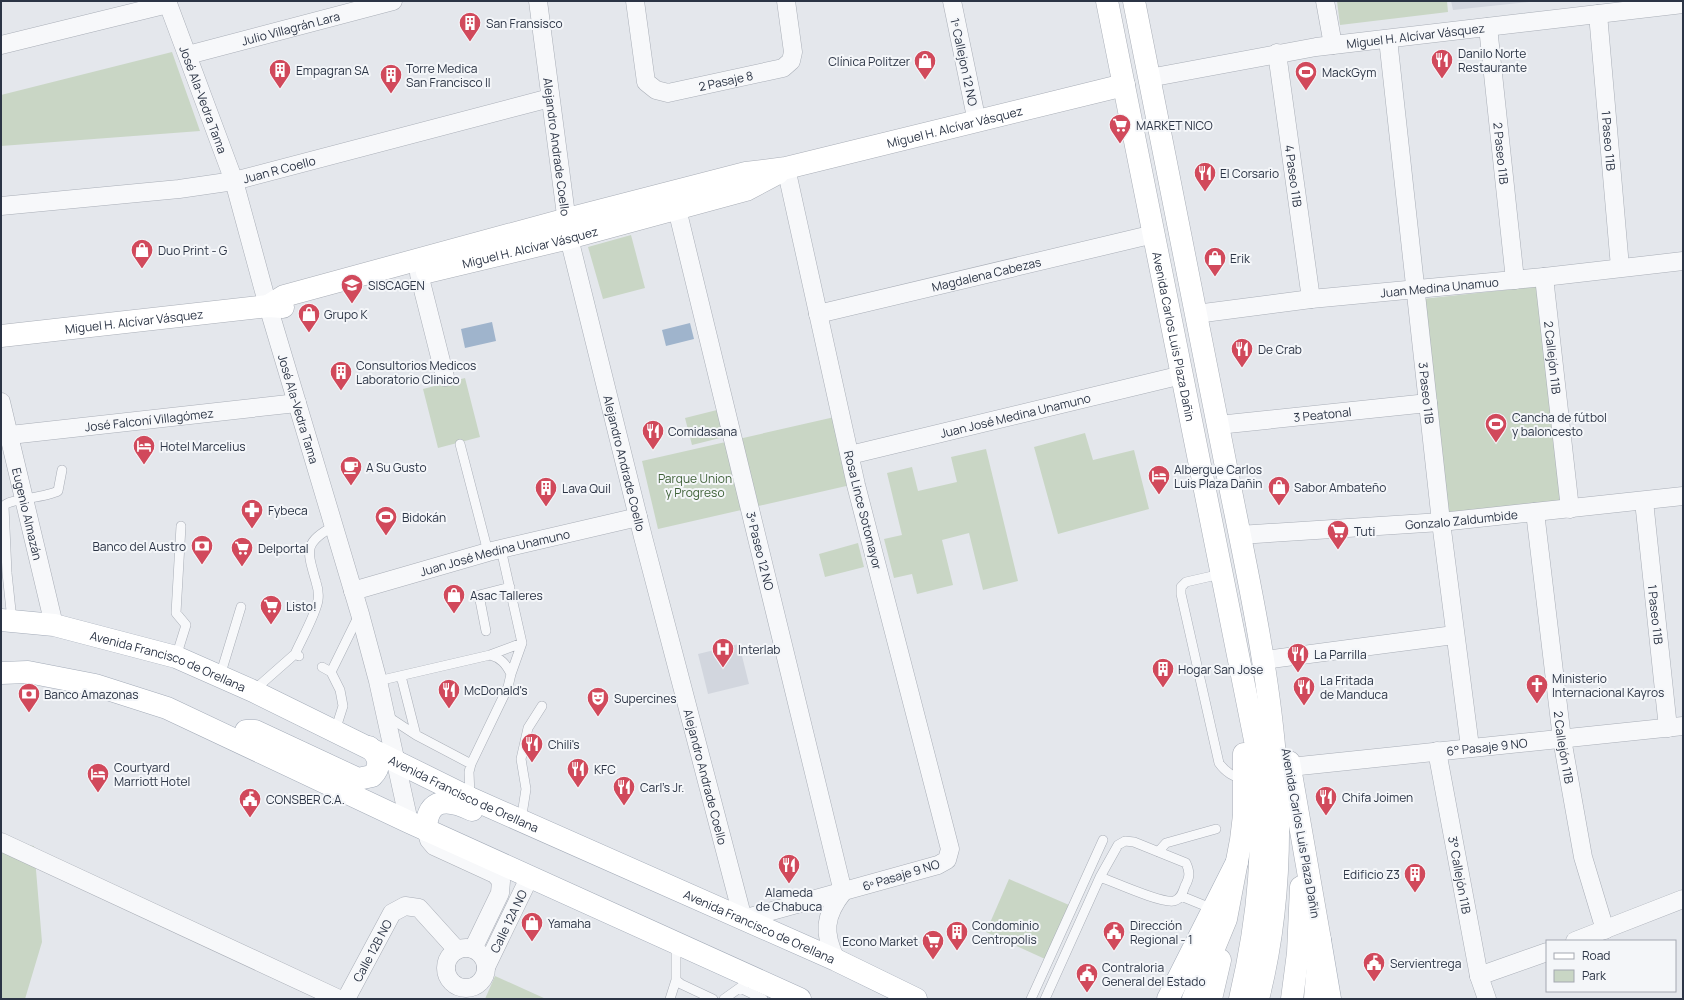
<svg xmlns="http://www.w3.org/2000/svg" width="1684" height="1000" font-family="Manrope,sans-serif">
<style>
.built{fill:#d2d6de}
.green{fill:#c9d6c5}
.water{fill:#9fb4cc}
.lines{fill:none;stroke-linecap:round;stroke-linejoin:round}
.lane-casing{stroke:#a9aeb7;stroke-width:10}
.street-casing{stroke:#a9aeb7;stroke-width:19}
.secondary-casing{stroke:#a9aeb7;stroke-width:23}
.primary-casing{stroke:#a3abb8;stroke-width:23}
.lane{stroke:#f7f8fa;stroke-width:9}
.street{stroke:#f7f8fa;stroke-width:18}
.secondary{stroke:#fff;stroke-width:22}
.primary{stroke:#fff;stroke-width:22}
.labels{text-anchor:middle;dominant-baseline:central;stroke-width:4;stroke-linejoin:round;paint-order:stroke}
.poi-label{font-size:12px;fill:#2b3445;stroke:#f4f6f9;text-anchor:start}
.street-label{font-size:12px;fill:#2b3445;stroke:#f4f6f9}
.park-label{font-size:12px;fill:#3f6138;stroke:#f4f6f9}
</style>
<rect width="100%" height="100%" fill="#e4e7ec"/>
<!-- built -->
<path class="built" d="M1451,1H1539L1453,10Z
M739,644L749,684L708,694L698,654Z"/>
<!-- green -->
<path class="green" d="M1337,1H1447L1448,12L1340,25Z
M172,52L200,131L1,146V95Z
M631,235L645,288L603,299L588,247Z
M1541,286L1564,503L1445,516L1422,299Z
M465,378L480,437L438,448L423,389Z
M721,409L728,436L692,445L685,418Z
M839,416L855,484L658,529L642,461Z
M1085,433L1093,460L1134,450L1149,509L1058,534L1034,447Z
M986,449L1018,581L983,590L969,533L942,540L953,585L917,594L912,574L894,578L884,539L902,535L887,473L912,467L918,491L957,482L951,457Z
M858,543L864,567L825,577L819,554Z
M11,842L34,846L42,942L25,999H1V850Z
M1009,879L1069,905L1045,959L986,932Z
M495,976L546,999H485Z"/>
<!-- water -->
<path class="water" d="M492,322L496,341L465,348L461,329Z
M690,323L694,339L666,346L662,330Z"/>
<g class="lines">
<!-- lane casing -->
<g class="lane-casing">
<path id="lane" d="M460,444L488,552
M501,549L522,643L511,674
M1221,574L1186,582L1181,587V594L1219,763C1226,773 1233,776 1244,780
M12,620L7,573L4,506C8,499 45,498 58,491L62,470
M486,631L479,595L510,587
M295,654C301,640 316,614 318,600C319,593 318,588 316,582C307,550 303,543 334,526
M490,655L522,643
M176,657L186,625L176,613L181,526
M322,667L331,672L340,690L343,706L335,731
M331,672L359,615
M220,676L241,607
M401,676L416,735L471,764
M378,681L490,655C501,658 506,664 511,674L508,687L471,764L469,772L470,796
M253,691L295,654L299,656
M387,716L416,735
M521,821L526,789L521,759L528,728L542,706
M1158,852L1166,843L1216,829
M1181,896L1213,909
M676,944V980L681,984L713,999
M740,988L763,999
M670,999L676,980
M724,999L752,979
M1031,999L1103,840
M1045,999L1100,877L1118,845L1125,841L1134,842L1186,863C1190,872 1190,877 1185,886C1183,892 1181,899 1174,901C1162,904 1114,882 1100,877"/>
</g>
<!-- street casing -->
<g class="street-casing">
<g id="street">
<path id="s1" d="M167,1L234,181L268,306L360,614L378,681L409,822"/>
<path id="s2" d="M538,1L569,238L643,537L743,919L938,865L947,860L950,849L856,485L786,168"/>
<path id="s3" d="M635,1L646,82L656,90L668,93L783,68L791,61L793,52L786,1"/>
<path d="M952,1L977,122"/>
<path d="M1325,1L1333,45"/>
<path id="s4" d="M1598,14L1620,267"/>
<path id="s5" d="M1488,27L1515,280"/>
<path id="s6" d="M1388,39L1441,522L1470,747"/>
<path d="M1,45L168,4"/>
<path id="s7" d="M1277,53L1311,299"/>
<path id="s8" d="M188,55L393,1"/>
<path id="s9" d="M1149,78L1316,47L1683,4"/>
<path id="s10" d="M1,206L179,189L234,181L550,98"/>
<path d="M677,209L843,892"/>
<path d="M419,274L445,377"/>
<path id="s11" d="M1544,277L1570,509"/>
<path id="s12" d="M818,314L1154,234"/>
<path id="s13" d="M1196,314L1311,299L1544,277L1683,261"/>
<path id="s14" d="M1,402L54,625"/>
<path id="s15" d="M1218,425L1428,403"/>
<path id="s16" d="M1,436L297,403"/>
<path id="s17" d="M850,455L1182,375"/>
<path id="s18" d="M1644,501L1668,728"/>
<path id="s19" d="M1535,512L1562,739L1583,857L1605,930"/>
<path id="s20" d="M1239,535L1441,522L1683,496"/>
<path id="s21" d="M353,591L488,552L638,517"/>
<path d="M1264,660L1454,635"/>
<path id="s22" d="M1437,751L1479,976L1487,999"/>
<path id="s23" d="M1290,767L1683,726"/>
<path d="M426,830L429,840L434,846L495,874L501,881L500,893L473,949"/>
<path d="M1,842L339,999"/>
<path d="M1575,941L1683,899"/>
<circle cx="466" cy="968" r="20"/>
<path d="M836,960C823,933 824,916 843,892"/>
<path id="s24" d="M486,967L530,876"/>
<path d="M1479,976L1547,952"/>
<path id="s25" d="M346,999L392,913L405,906L419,908L457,950"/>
</g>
</g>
<!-- secondary casing -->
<g class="secondary-casing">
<g id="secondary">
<path id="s26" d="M1107,1L1258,755C1265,843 1260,914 1240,999"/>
<path d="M1134,1C1163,149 1193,297 1222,446C1258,632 1306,810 1258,999"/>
<path id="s27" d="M427,272L569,238L746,190L778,173"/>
<path id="s28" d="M268,306L284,296L567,219L746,173L786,168L1124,85"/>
<path id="s29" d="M1,336L268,306L283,307"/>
<path d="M1289,762L1320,940L1315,999"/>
<path d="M1193,999L1226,919L1241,840L1244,815V754"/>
<path d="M1211,999L1220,960"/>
<path d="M1292,999L1298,953L1301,887"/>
</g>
</g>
<!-- primary casing -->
<g class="primary-casing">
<g id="primary">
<path id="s30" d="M1,620L54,625L176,657L253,691L470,798L836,960L916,999"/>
<path d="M1,673L28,672L95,685L167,708L409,822L800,999"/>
<path d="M246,731H255L358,779L372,776C382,766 379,756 369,747"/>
<path d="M426,830C427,796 449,799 472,810"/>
<path d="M1320,940L1330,999"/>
<path d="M1168,999L1237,862"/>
</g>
</g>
<!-- lane -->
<use href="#lane" class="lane"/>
<!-- street -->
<use href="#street" class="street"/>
<!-- secondary -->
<use href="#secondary" class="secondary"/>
<!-- primary -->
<use href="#primary" class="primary"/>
</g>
<!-- icons -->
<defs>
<g id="building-pin" transform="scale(1.15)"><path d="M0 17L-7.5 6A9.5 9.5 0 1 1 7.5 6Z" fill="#d1495b" stroke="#f4f6f9"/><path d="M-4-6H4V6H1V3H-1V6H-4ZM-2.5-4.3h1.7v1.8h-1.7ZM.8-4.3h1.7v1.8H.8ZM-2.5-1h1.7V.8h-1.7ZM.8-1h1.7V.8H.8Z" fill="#fff"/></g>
<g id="restaurant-pin" transform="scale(1.15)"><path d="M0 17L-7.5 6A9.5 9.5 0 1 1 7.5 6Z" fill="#d1495b" stroke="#f4f6f9"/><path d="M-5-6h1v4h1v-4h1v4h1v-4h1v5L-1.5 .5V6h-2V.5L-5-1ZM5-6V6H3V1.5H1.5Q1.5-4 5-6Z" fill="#fff"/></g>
<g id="shop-pin" transform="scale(1.15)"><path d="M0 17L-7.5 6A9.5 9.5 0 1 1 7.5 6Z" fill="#d1495b" stroke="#f4f6f9"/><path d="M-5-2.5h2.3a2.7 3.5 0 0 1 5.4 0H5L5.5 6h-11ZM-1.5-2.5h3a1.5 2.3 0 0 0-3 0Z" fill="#fff"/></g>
<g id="stadium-pin" transform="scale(1.15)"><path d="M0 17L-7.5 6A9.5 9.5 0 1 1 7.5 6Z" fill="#d1495b" stroke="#f4f6f9"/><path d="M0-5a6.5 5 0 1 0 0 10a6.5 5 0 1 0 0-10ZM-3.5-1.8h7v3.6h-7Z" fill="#fff"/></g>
<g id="supermarket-pin" transform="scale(1.15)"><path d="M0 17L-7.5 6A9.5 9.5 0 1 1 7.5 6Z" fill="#d1495b" stroke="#f4f6f9"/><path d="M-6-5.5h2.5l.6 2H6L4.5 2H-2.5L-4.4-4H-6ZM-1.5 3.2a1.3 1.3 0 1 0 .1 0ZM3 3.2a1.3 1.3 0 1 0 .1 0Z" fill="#fff"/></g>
<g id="school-pin" transform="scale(1.15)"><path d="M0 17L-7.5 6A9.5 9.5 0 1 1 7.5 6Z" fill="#d1495b" stroke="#f4f6f9"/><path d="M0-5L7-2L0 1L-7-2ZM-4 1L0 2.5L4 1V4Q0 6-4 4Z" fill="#fff"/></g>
<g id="hotel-pin" transform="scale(1.15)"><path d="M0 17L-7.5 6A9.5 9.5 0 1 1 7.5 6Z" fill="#d1495b" stroke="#f4f6f9"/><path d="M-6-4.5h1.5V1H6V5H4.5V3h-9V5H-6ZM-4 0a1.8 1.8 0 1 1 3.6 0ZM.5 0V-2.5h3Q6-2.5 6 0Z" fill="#fff"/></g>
<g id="cafe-pin" transform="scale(1.15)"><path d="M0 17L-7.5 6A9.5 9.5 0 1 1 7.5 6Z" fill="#d1495b" stroke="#f4f6f9"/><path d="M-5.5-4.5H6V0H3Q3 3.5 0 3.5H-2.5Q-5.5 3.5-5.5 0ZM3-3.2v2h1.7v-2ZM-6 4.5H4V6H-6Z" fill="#fff"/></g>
<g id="pharmacy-pin" transform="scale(1.15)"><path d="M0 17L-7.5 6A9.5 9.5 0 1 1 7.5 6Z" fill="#d1495b" stroke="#f4f6f9"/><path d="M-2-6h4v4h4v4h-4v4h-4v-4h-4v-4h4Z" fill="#fff"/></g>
<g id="bank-pin" transform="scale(1.15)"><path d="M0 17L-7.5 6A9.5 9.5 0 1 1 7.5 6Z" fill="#d1495b" stroke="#f4f6f9"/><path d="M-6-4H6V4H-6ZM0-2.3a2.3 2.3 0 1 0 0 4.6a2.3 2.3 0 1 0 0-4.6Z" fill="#fff"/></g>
<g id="hospital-pin" transform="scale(1.15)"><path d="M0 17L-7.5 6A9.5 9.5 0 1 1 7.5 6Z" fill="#d1495b" stroke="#f4f6f9"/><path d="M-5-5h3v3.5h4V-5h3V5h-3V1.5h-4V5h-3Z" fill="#fff"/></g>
<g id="church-pin" transform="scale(1.15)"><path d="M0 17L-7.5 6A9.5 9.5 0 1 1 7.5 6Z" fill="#d1495b" stroke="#f4f6f9"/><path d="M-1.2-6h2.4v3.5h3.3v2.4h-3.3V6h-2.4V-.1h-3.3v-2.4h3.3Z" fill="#fff"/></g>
<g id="theatre-pin" transform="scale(1.15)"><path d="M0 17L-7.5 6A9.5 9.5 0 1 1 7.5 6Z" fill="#d1495b" stroke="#f4f6f9"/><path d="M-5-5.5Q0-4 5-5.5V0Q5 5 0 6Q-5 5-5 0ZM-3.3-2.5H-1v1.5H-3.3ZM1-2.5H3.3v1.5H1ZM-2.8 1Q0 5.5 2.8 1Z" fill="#fff"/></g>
<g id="civic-pin" transform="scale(1.15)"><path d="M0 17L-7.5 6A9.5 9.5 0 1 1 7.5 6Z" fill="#d1495b" stroke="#f4f6f9"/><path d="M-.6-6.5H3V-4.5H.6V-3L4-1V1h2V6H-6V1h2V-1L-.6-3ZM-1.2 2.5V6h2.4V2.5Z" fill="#fff"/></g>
</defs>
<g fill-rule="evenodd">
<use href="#building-pin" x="470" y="23"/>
<use href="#restaurant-pin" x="1442" y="60"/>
<use href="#shop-pin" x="925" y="61"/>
<use href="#building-pin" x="280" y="70"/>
<use href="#stadium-pin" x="1306" y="72"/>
<use href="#building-pin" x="391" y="75"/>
<use href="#supermarket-pin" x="1120" y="125"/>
<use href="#restaurant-pin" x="1205" y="173"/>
<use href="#shop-pin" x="142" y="250"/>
<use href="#shop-pin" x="1215" y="258"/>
<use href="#school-pin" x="352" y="285"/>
<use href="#shop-pin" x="309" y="314"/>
<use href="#restaurant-pin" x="1242" y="349"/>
<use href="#building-pin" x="341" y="372"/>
<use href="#stadium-pin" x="1496" y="424"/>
<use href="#restaurant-pin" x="653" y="431"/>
<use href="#hotel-pin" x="144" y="446"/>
<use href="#cafe-pin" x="351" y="467"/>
<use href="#hotel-pin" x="1159" y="476"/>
<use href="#shop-pin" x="1279" y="487"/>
<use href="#building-pin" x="546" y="488"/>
<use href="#pharmacy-pin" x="252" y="510"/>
<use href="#stadium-pin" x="386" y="517"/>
<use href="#supermarket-pin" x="1338" y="531"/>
<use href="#bank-pin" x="202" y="546"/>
<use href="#supermarket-pin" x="242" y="548"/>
<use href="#shop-pin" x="454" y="595"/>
<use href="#supermarket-pin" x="271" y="606"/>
<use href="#hospital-pin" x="723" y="649"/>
<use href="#restaurant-pin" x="1298" y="654"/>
<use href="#building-pin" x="1163" y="669"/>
<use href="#church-pin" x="1537" y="685"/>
<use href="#restaurant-pin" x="1304" y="687"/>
<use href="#restaurant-pin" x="449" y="690"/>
<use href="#bank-pin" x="29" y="694"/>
<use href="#theatre-pin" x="598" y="698"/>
<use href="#restaurant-pin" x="532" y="744"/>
<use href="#restaurant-pin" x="578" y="769"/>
<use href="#hotel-pin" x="98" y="774"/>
<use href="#restaurant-pin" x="624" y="787"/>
<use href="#restaurant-pin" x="1326" y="797"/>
<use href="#civic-pin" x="250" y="799"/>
<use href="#restaurant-pin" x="789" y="865"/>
<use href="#building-pin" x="1415" y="874"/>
<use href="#shop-pin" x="532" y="923"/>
<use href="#building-pin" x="957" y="932"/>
<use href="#civic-pin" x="1114" y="932"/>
<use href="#supermarket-pin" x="933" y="941"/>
<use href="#civic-pin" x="1374" y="963"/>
<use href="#civic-pin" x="1087" y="974"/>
</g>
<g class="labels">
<!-- poi labels -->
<g class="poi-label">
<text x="486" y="23">San Fransisco</text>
<text x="1458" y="53">Danilo Norte<tspan x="1458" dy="14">Restaurante</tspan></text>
<text x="910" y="61" text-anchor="end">Clínica Politzer</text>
<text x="406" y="68">Torre Medica<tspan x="406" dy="14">San Francisco II</tspan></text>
<text x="296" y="70">Empagran SA</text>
<text x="1322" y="72">MackGym</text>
<text x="1136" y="125">MARKET NICO</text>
<text x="1220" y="173">El Corsario</text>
<text x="158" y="250">Duo Print - G</text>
<text x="1230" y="258">Erik</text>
<text x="368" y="285">SISCAGEN</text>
<text x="324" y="314">Grupo K</text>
<text x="1258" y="349">De Crab</text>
<text x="356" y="365">Consultorios Medicos<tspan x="356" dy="14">Laboratorio Clinico</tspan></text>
<text x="1512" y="417">Cancha de fútbol<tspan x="1512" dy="14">y baloncesto</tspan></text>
<text x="668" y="431">Comidasana</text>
<text x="160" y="446">Hotel Marcelius</text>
<text x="366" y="467">A Su Gusto</text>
<text x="1174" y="469">Albergue Carlos<tspan x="1174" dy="14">Luis Plaza Dañin</tspan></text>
<text x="1294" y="487">Sabor Ambateño</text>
<text x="562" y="488">Lava Quil</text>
<text x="268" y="510">Fybeca</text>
<text x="402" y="517">Bidokán</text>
<text x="1354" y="531">Tuti</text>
<text x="186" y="546" text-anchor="end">Banco del Austro</text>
<text x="258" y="548">Delportal</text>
<text x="470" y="595">Asac Talleres</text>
<text x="286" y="606">Listo!</text>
<text x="738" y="649">Interlab</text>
<text x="1314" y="654">La Parrilla</text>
<text x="1178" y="669">Hogar San Jose</text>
<text x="1552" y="678">Ministerio<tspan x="1552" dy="14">Internacional Kayros</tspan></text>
<text x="1320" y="680">La Fritada<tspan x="1320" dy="14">de Manduca</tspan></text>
<text x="464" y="690">McDonald's</text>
<text x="44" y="694">Banco Amazonas</text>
<text x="614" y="698">Supercines</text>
<text x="548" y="744">Chili's</text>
<text x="114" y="767">Courtyard<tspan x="114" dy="14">Marriott Hotel</tspan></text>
<text x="594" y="769">KFC</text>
<text x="640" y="787">Carl's Jr.</text>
<text x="1342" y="797">Chifa Joimen</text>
<text x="266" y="799">CONSBER C.A.</text>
<text x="1400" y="874" text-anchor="end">Edificio Z3</text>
<text x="789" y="892" text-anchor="middle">Alameda<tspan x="789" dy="14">de Chabuca</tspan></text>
<text x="548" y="923">Yamaha</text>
<text x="972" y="925">Condominio<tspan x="972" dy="14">Centropolis</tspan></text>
<text x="1130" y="925">Dirección<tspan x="1130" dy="14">Regional - 1</tspan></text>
<text x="918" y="941" text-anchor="end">Econo Market</text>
<text x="1390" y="963">Servientrega</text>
<text x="1102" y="967">Contraloria<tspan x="1102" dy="14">General del Estado</tspan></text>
</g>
<!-- street labels -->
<g class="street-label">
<text stroke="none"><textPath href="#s8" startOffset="106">Julio Villagrán Lara</textPath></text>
<text stroke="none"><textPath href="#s9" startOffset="270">Miguel H. Alcívar Vásquez</textPath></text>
<text transform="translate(964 62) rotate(78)">1º Callejon 12 NO</text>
<text stroke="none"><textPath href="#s3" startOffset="166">2 Pasaje 8</textPath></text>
<text stroke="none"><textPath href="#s1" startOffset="105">José Ala-Vedra Tama</textPath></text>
<text stroke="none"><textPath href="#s28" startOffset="711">Miguel H. Alcívar Vásquez</textPath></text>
<text stroke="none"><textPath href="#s4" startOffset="127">1 Paseo 11B</textPath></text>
<text stroke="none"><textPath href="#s2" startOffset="147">Alejandro Andrade Coello</textPath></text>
<text stroke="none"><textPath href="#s5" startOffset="127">2 Paseo 11B</textPath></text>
<text stroke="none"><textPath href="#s10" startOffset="281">Juan R Coello</textPath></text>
<text stroke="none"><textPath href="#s7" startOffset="124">4 Paseo 11B</textPath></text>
<text stroke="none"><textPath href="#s27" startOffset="106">Miguel H. Alcívar Vásquez</textPath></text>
<text stroke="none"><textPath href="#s12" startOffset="173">Magdalena Cabezas</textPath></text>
<text stroke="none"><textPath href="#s13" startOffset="245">Juan Medina Unamuo</textPath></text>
<text stroke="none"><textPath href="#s29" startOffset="134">Miguel H. Alcívar Vásquez</textPath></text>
<text stroke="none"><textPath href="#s26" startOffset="342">Avenida Carlos Luis Plaza Dañin</textPath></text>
<text stroke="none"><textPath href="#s11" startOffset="81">2 Callejón 11B</textPath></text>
<text stroke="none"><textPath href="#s6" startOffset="356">3 Paseo 11B</textPath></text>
<text stroke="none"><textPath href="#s1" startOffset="429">José Ala-Vedra Tama</textPath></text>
<text stroke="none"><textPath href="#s15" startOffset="105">3 Peatonal</textPath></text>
<text stroke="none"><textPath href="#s17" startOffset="170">Juan José Medina Unamuno</textPath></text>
<text stroke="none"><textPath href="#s16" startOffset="149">José Falconí Villagómez</textPath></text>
<text stroke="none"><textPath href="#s2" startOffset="471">Alejandro Andrade Coello</textPath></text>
<text transform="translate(863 510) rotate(76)">Rosa Lince Sotomayor</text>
<text stroke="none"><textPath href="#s14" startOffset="115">Eugenio Almazán</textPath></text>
<text stroke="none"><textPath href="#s20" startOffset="223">Gonzalo Zaldumbide</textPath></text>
<text transform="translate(760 551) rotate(76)">3º Paseo 12 NO</text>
<text stroke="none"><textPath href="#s21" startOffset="147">Juan José Medina Unamuno</textPath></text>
<text stroke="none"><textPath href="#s18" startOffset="114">1 Paseo 11B</textPath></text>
<text stroke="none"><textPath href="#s30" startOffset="173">Avenida Francisco de Orellana</textPath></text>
<text stroke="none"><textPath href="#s23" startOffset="198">6° Pasaje 9 NO</textPath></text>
<text stroke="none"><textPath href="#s19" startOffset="237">2 Callejón 11B</textPath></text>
<text stroke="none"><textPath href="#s2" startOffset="795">Alejandro Andrade Coello</textPath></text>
<text stroke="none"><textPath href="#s30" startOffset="498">Avenida Francisco de Orellana</textPath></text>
<text transform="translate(1301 833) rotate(80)">Avenida Carlos Luis Plaza Dañin</text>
<text transform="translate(901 875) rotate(-17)">6º Pasaje 9 NO</text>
<text stroke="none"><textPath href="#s22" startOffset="126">3° Callejón 11B</textPath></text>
<text stroke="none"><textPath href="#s24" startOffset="51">Calle 12A NO</textPath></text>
<text stroke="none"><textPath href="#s30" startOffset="822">Avenida Francisco de Orellana</textPath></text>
<text stroke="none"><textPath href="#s25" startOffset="55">Calle 12B NO</textPath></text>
</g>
<!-- park labels -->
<g class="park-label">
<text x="695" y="478">Parque Union<tspan x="695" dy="14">y Progreso</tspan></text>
</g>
</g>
<!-- border -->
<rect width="1684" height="1000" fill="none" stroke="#2b3445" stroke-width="4"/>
<!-- legend -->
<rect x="1546" y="940" width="130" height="52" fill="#f4f6f9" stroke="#a4a8b1"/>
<rect x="1554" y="953" width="20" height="6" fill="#ffffff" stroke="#a4a8b1"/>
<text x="1582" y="960" font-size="12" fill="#2b3445">Road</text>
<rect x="1554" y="970" width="20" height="12" fill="#c9d6c5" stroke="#a4a8b1"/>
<text x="1582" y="980" font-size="12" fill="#2b3445">Park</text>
</svg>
